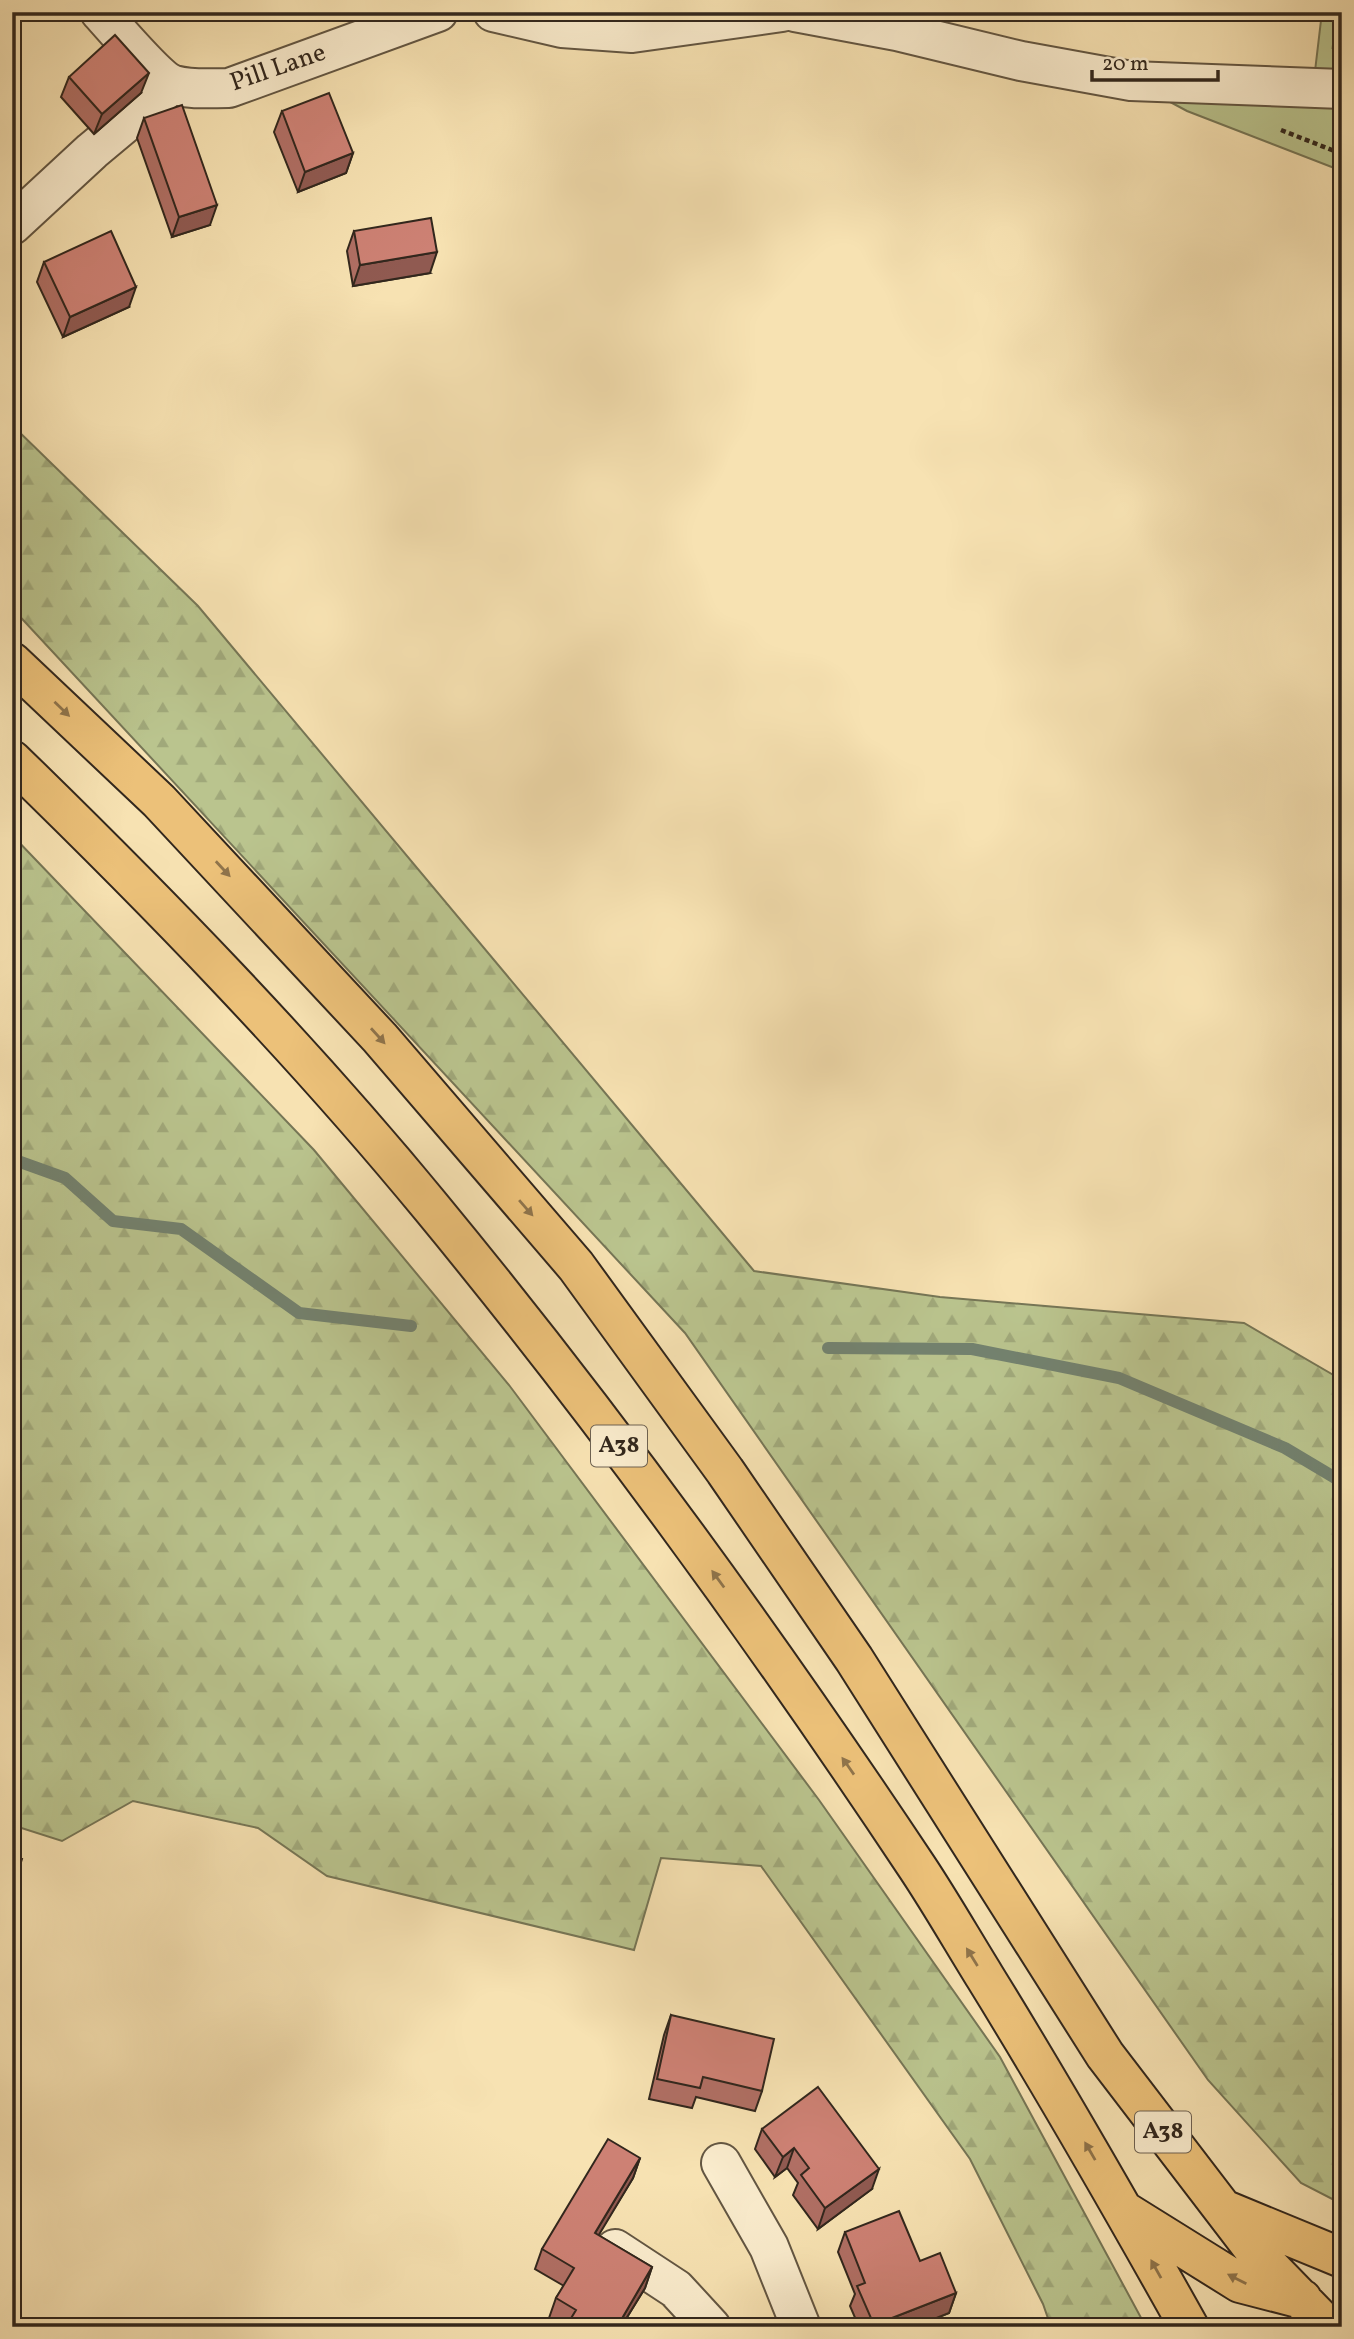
<svg xmlns="http://www.w3.org/2000/svg" width="1354" height="2339" font-family="Vollkorn,serif">
<style>
.grass{fill:#bac48e;stroke:#767656;stroke-width:2}
.forest{fill:url(#forest-firs);stroke:#767656;stroke-width:2}
.lines{fill:none;stroke-linecap:round;stroke-linejoin:round}
.stream{stroke:#73826f;stroke-width:12}
.minor-casing{stroke:#635642;stroke-width:42}
.highway-casing{stroke:#32271d;stroke-width:42}
.path{stroke:#32271d;stroke-width:4.5;stroke-dasharray:5 3.5;stroke-linecap:butt}
.minor{stroke:#faeccd;stroke-width:38}
.highway{stroke:#ecc179;stroke-width:38}
.wall{fill:#b06f64;stroke:#32271d;stroke-width:2}
.shaded-wall{fill:#905a51;stroke:#32271d;stroke-width:2}
.building{fill:#cd8174;stroke:#32271d;stroke-width:2}
.oneway{fill:#8f744b}
.labels{text-anchor:middle;dominant-baseline:central;stroke-width:5;stroke-linejoin:round;paint-order:stroke}
.shield{fill:#faeccd;stroke:#6e6252;stroke-width:2}
.shield-label{font-size:24px;font-weight:bold;fill:#32271d}
.street-label{font-size:26px;fill:#32271d;stroke:#faeccd}
</style>
<defs>
<pattern id="forest-firs" width="22" height="20" patternUnits="userSpaceOnUse" patternTransform="scale(1.75)"><rect width="22" height="20" fill="#bac48e"/><path d="M5 1l3.5 6h-7zM16 11l3.5 6h-7z" fill="#a0a87a"/></pattern>
</defs>
<rect width="100%" height="100%" fill="#f7e2b2"/>
<filter id="stains"><feTurbulence type="fractalNoise" baseFrequency=".00286" numOctaves="4"/><feColorMatrix values="0 0 0 0 .2 0 0 0 0 .09 0 0 0 0 .02 0 0 0 .5 -.17"/></filter>
<radialGradient id="worn" r=".72"><stop offset=".6" stop-color="#630" stop-opacity="0"/><stop offset="1" stop-color="#630" stop-opacity=".3"/></radialGradient>
<!-- grass -->
<path class="grass" d="M1322,12H1342V171L1187,111L1131,81L1313,88Z"/>
<!-- forest -->
<path class="forest" d="M12,425L198,606L754,1271L940,1297L1244,1323L1342,1380V2204L1301,2183L1208,2080L685,1333L12,608Z
M12,835L314,1150L509,1385L819,1800L1000,2057L1146,2327H1051L1043,2304L970,2159L761,1866L661,1858L634,1950L327,1876L258,1828L133,1801L62,1841L12,1825Z"/>
<g class="lines">
<!-- stream -->
<path class="stream" d="M12,1159L65,1178L113,1221L181,1229L299,1313L411,1326
M828,1348L972,1349L1119,1378L1285,1448L1342,1482"/>
<!-- minor casing -->
<g class="minor-casing">
<path id="minor" d="M100,12C114,27 158,80 174,85C192,90 210,88 229,88L438,12
M493,12L562,28L632,33L782,12
M795,12L897,31L1021,61L1131,81L1342,89
M12,225L92,151L171,85
M721,2163L769,2247L801,2327
M615,2249L676,2289L711,2327"/>
</g>
<!-- highway casing -->
<g class="highway-casing">
<path id="highway" d="M12,662L159,801L380,1038L576,1266L725,1471L854,1659L1105,2055L1258,2255L1328,2327
M12,760C158,902 301,1049 431,1207C605,1418 766,1640 917,1867C941,1903 962,1940 985,1977C1056,2092 1123,2209 1189,2327
M1223,2209L1342,2258
M1126,2212L1240,2283L1302,2299"/>
</g>
<!-- path -->
<path class="path" d="M1334,49L1336,12
M1281,130L1342,154"/>
<!-- minor -->
<use href="#minor" class="minor"/>
<!-- highway -->
<use href="#highway" class="highway"/>
</g>
<!-- wall -->
<path class="wall" d="M69,77L141,93L94,134L61,97Z
M282,111L353,153L346,173L298,192L274,132Z
M144,118L210,225L172,237L137,138Z
M354,231L430,273L353,286L347,251Z
M44,262L129,307L63,337L37,282Z
M671,2015L762,2091L755,2111L696,2097L692,2108L649,2099L664,2035Z
M762,2129L872,2189L818,2229L793,2195L798,2183L787,2168L775,2177L755,2149Z
M640,2158L633,2178L598,2235L652,2267L645,2288L621,2327H563L549,2318L556,2298L564,2286L535,2269L542,2249Z
M845,2232L920,2261L956,2293L949,2313L914,2327H859L850,2306L855,2294L838,2252Z"/>
<!-- shaded-wall -->
<path class="shaded-wall" d="M149,73L141,93L94,134L102,114Z
M353,153L346,173L298,192L305,172Z
M217,205L210,225L172,237L179,217Z
M437,252L430,273L353,286L360,265Z
M136,287L129,307L63,337L70,317Z
M794,2148L787,2168L775,2177L783,2157Z
M640,2158L633,2178L588,2253L595,2233Z
M879,2169L872,2189L818,2229L825,2208Z
M652,2267L645,2288L621,2327H617Z
M956,2293L949,2313L914,2327H873L874,2325Z"/>
<!-- building -->
<path class="building" d="M115,35L149,73L102,114L69,77Z
M329,93L353,153L305,172L282,111Z
M182,105L217,205L179,217L144,118Z
M431,218L437,252L360,265L354,231Z
M111,231L136,287L70,317L44,262Z
M12,1856L22,1859L15,1881H12Z
M12,1931L18,1933L12,1946Z
M671,2015L774,2039L762,2091L703,2077L700,2088L657,2079Z
M818,2087L879,2169L825,2208L801,2175L809,2168L794,2148L783,2157L762,2129Z
M608,2139L640,2158L595,2233L652,2267L617,2327H606L605,2326L604,2327H568L570,2320L576,2310L556,2298L574,2268L542,2249Z
M899,2211L920,2261L940,2253L956,2293L874,2325L857,2286L865,2283L845,2232Z"/>
<!-- one-way arrows -->
<defs><path id="oneway-solid" d="M-6-.8H1V-3.2L6.5 0L1 3.2V.8H-6Z" transform="scale(1.75)"/></defs>
<g class="oneway">
<use href="#oneway-solid" transform="translate(62 709) rotate(44)"/>
<use href="#oneway-solid" transform="translate(223 869) rotate(47)"/>
<use href="#oneway-solid" transform="translate(378 1036) rotate(48)"/>
<use href="#oneway-solid" transform="translate(526 1208) rotate(49)"/>
<use href="#oneway-solid" transform="translate(718 1579) rotate(-126)"/>
<use href="#oneway-solid" transform="translate(848 1766) rotate(-125)"/>
<use href="#oneway-solid" transform="translate(972 1957) rotate(-122)"/>
<use href="#oneway-solid" transform="translate(1090 2151) rotate(-120)"/>
<use href="#oneway-solid" transform="translate(1156 2269) rotate(-119)"/>
<use href="#oneway-solid" transform="translate(1237 2279) rotate(-153)"/>
</g>
<g class="labels">
<!-- shield labels -->
<g class="shield">
<rect x="591" y="1425.5" width="56" height="41" rx="5"/>
<rect x="1135" y="2111.5" width="56" height="41" rx="5"/>
</g>
<g class="shield-label">
<text x="619" y="1446">A38</text>
<text x="1163" y="2132">A38</text>
</g>
<!-- street labels -->
<g class="street-label">
<text transform="translate(278 68) rotate(-19)">Pill Lane</text>
</g>
</g>
<!-- margin -->
<rect width="1354" height="2339" fill="none" stroke="#f7e2b2" stroke-width="42"/>
<rect x="14" y="14" width="1326" height="2311" fill="none" stroke="#32271d" stroke-width="3.5"/>
<rect x="21" y="21" width="1312" height="2297" fill="none" stroke="#32271d" stroke-width="2"/>
<!-- scale -->
<path d="M1092 70v10h126v-10" fill="none" stroke="#32271d" stroke-width="3.5"/>
<text x="1102" y="70" font-size="21" fill="#32271d" stroke="#faeccd" stroke-width="5" paint-order="stroke">20 m</text>
<rect width="100%" height="100%" filter="url(#stains)"/>
<rect width="100%" height="100%" fill="url(#worn)"/>
</svg>
